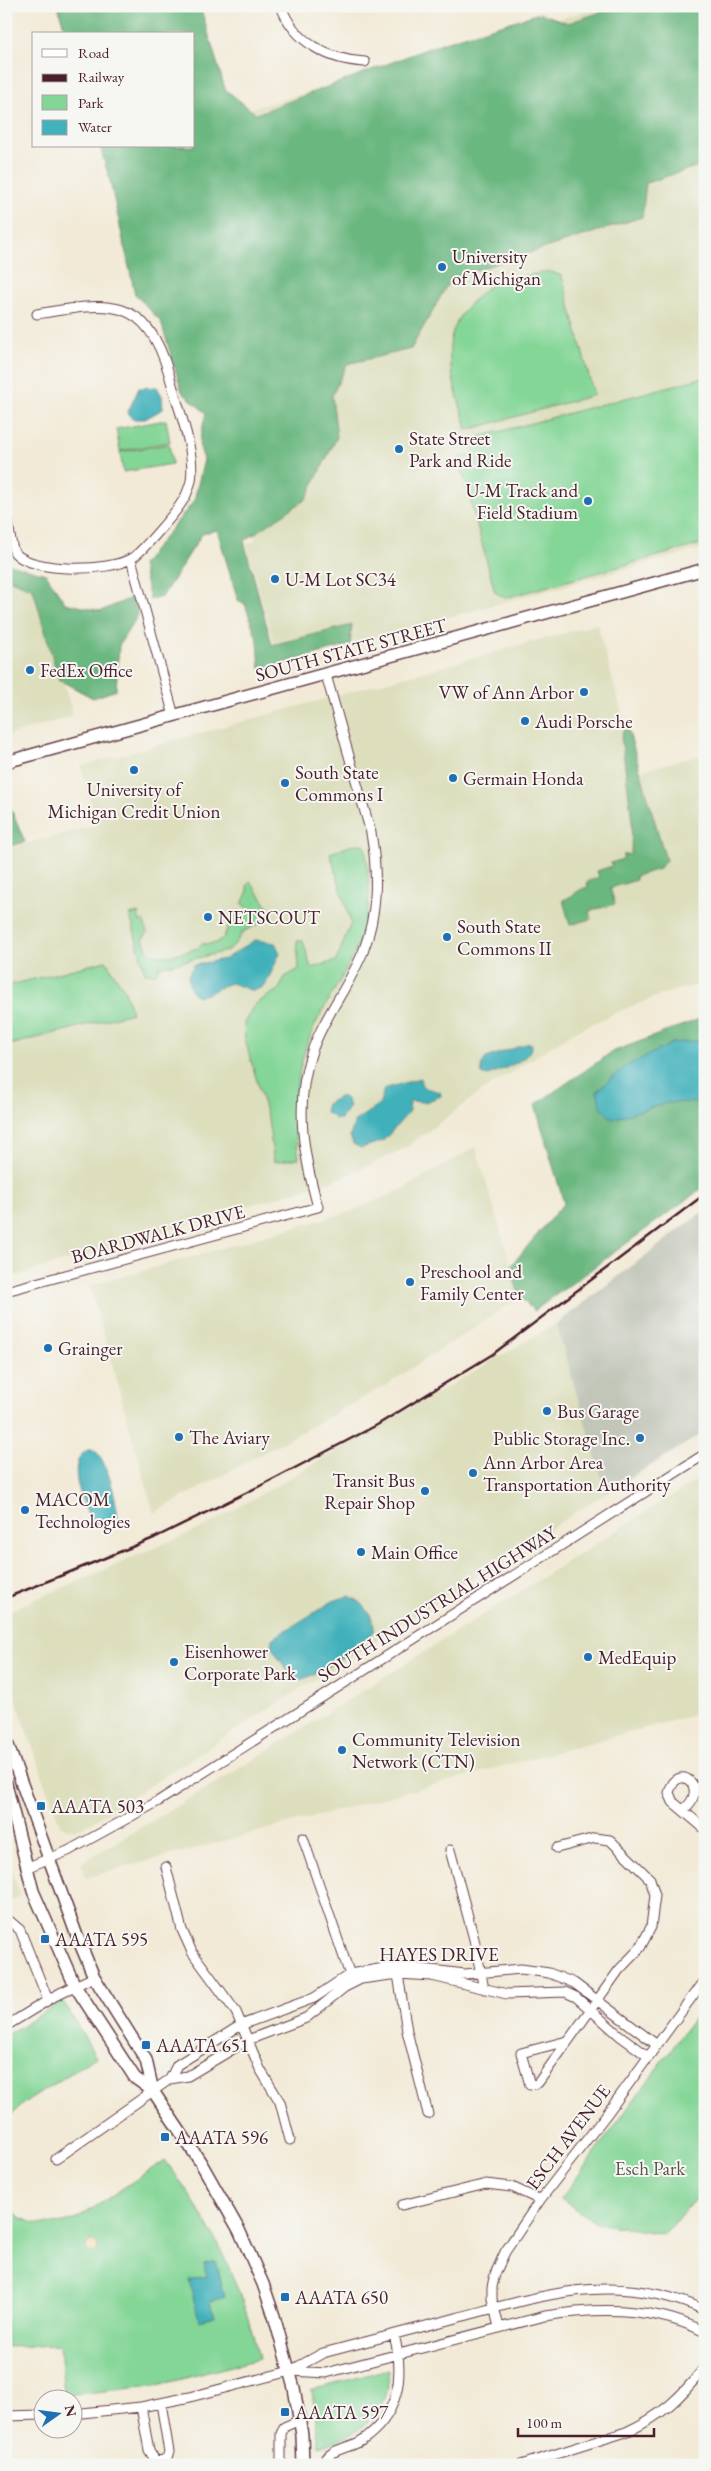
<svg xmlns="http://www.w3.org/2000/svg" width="711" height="2471" font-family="'EB Garamond',serif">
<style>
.built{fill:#dcdebc}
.industrial{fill:#c2c6b9}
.green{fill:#84d697;stroke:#677a61}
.forest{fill:#6bb780;stroke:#5a6b56}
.sand{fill:#eeda9e;stroke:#9c7c64}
.water{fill:#41b1bb;stroke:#466873}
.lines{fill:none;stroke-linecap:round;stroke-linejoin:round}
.minor-casing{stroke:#633d45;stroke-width:11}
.major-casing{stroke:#633d45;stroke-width:14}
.minor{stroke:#fff;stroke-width:9}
.major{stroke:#fff;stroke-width:11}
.rail{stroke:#4a1f2b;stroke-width:2.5}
.poi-dot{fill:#1f6fb2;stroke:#f6f6f2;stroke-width:2}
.labels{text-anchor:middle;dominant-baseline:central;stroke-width:4;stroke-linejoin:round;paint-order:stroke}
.poi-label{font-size:19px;fill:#4a1f2b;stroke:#f6f6f2;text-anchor:start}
.street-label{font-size:19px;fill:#4a1f2b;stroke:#f6f6f2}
.park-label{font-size:19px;fill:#5b564b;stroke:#f6f6f2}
</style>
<rect width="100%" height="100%" fill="#f6f6f2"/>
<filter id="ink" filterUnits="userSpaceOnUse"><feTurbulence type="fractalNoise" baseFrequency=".02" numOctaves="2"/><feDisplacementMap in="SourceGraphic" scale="10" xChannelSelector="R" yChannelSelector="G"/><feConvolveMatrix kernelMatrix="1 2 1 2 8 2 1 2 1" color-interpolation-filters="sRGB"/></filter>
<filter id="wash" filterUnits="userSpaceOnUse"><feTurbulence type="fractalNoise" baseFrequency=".0096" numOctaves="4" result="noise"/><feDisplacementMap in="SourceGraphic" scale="20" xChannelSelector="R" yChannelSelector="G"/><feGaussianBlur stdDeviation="1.12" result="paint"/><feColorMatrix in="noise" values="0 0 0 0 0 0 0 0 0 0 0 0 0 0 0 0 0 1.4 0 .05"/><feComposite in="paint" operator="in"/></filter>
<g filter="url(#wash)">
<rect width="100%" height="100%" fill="#f2ead7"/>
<!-- built -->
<path class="built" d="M604,6H705V548L279,663L247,544L255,541L237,467L194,146V125Z
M6,574H14L38,593L73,716L6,736Z
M597,624L638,771L705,754V985L698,987L697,985L667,993L622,1010L574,1032L479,1093L407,1147L344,1177L6,1279V849L97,825L81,766Z
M476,1147L520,1297L388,1384L154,1513L90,1286L352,1211L405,1188Z
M556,1324L606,1493L91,1823L76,1830L67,1829L60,1825L6,1671V1612L206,1526Z
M705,1475V1712L85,1878L81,1863L237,1770Z
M6,1850L20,1897L6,1901Z"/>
<!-- industrial -->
<path class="industrial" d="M705,1210V1432L606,1493L556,1324Z"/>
<!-- green -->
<path class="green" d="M549,271L562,276L594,395L467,430C456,385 433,342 470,304C477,296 487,286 497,283C514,277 532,275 549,271Z
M705,377V543L505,598L495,592L459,458L474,454L471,443L480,441L479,437Z
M166,420L170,442L120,451L116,429Z
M169,444L172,464L123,472L120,452Z
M356,844L365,845C368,868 371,889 367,913C360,955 332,990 314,1027C295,1068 291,1114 299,1158L274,1162L268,1119L245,1040L244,1023L254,1005L279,989L285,977L299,969L297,941H303L311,968L336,961L351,923L330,853Z
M250,881L266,904L271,917L243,932L235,944L227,951L159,967L155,974L145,973L130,915L138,913L140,922L144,921L147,933L143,939L147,949L152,954L168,956L199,948L201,944L217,943L224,937L230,921L237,912L244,916L248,908L242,904L248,891L247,886Z
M106,961L125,991L132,1013L6,1046V986Z
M63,2001L96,2057L26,2102L6,2120V2035Z
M705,2003V2188L664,2234L596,2223L561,2199Z
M165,2160C211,2221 242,2285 259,2359L154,2386L64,2395L60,2345L6,2347V2205L21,2218L34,2223L56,2225L77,2219Z
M389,2369C390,2412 359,2438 319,2446L312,2390Z"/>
<!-- forest -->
<path class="forest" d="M58,6H200L225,89L256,114L445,42L540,13L568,23L620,6H705V164L646,183L642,217L451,278L411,349L347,364L332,396L337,437L306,499L244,541L272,645L352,625L350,645L260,669L258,642L245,604L238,600L217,530L202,534L162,597L150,600L142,565L194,501L204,460L199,444L206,413L182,392L161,322L135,294L110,181L100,146H194V34H66Z
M6,563L46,574L65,603L101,611L133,597L138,615L119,645L116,690L93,698L59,680L33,589L6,578Z
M627,725L666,860L659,869L635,876L636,880L610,888L615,904L589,911L591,919L570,925L563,900C573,897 578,889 588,887L587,882L599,877L597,871L612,866L611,863L623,859V855L631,854L632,820L621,736Z
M6,797L25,842L6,847Z
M705,1017V1186L534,1311L520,1297L510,1267L564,1203L535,1105L612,1052Z"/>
<!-- sand -->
<path class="sand" d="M86 2247a6 6 0 1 1 12 0a6 6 0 1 1-12 0Z"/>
<!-- water -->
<path class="water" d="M157,387L162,396L163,409L145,419H132L128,412L139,388Z
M255,940L275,943L280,953L265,986L253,991L231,983C212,988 191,1013 188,975L194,965L225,959Z
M705,1040V1092L697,1102L667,1103L612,1119L601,1107L597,1091L626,1066L673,1043Z
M529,1043L532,1044C531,1061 501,1069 487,1076L482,1074L481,1066L486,1058Z
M421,1078V1084L425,1088L440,1092L441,1096L425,1102L410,1101L409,1112L383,1141L361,1148L353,1144L350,1136L355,1121L380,1104L384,1089Z
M341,1096L346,1099L349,1106L341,1119H335L325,1111L327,1104Z
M88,1450H94C108,1460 117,1503 118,1519C109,1526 100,1528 91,1521C83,1502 64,1462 88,1450Z
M348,1596C362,1599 376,1618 374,1632C363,1644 308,1684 293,1680L271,1646L272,1639L333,1601Z
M216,2261L225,2297L211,2301L215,2317L199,2321L189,2280L206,2276L204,2264Z"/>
</g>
<g filter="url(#ink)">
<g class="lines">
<!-- minor casing -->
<g class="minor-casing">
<path id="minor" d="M281,6C294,42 328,60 365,62
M6,508C8,518 10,546 15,553C33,573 110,572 132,558C141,553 176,512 182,502C186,497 189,488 191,481C196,449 177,406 169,374C146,294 107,302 37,314
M131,559L174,716
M6,1291L318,1207C304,1157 294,1106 311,1054C323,1018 348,988 363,952C378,913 378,874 371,833L326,675
M684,1809C711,1788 677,1760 669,1793L673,1802L705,1829
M303,1838L351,1978
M557,1848L595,1838L610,1840L650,1879L655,1895L651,1927L640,1948L619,1970L538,2083L530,2085L521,2053L567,2041
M450,1850L474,1939L484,1989
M28,1867L68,1851L157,1802L705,1454
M166,1867L182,1930L192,1952L236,2012L260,2069L280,2102L290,2140
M6,1918L20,1930L48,2000
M397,1968L407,2031L428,2114
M6,2026L60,1993L94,1977
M170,2079L177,2065L241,2025L314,1998L350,1974L396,1966L465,1974L521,1969L549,1973L574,1983L657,2045
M56,2159L170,2079L188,2076L248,2040L306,2018L345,1987L361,1979L398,1974L432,1976L507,1994L565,1992L576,1997L619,2035L649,2057
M402,2205L486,2184L512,2187L540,2200
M499,2327L492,2299V2287L495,2274L505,2252L540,2200L606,2115L705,1979
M291,2371L326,2373L545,2316C598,2307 655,2306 705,2332
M141,2407L149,2450L155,2460L161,2461L167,2458L169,2452L161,2403
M72,2414L141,2407L190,2397L290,2371L323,2353C367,2341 412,2330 456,2318C545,2295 615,2270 705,2310
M6,2416L42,2415
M281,2465V2434L284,2427L300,2420
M324,2465C326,2449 350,2448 361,2441C399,2416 405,2376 394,2335
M521,2465L626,2432C662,2416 681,2397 705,2367"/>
</g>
<!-- major casing -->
<g class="major-casing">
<path id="major" d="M6,762L705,569
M6,1740L77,1936L94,1977L146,2060L153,2091
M6,1784L33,1891L75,1986L135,2078L153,2091L201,2163L239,2230L263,2284L274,2316L294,2388L302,2435L303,2465"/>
</g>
<!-- minor -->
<use href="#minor" class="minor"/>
<!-- major -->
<use href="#major" class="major"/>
<!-- rail -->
<path class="rail" d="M6,1598L154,1538L268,1482L377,1425L493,1354L705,1194"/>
</g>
</g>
<!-- markers -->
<g class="poi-dot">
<circle cx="442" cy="267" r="5"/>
<circle cx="399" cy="449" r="5"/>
<circle cx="588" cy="501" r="5"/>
<circle cx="275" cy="579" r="5"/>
<circle cx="30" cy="670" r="5"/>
<circle cx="584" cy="692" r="5"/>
<circle cx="525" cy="721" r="5"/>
<circle cx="134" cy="770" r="5"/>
<circle cx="453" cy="778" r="5"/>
<circle cx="285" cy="783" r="5"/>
<circle cx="208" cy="917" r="5"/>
<circle cx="447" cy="937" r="5"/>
<circle cx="410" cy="1282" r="5"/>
<circle cx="48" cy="1348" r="5"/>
<circle cx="547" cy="1411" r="5"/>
<circle cx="179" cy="1437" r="5"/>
<circle cx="640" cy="1438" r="5"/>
<circle cx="473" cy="1473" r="5"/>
<circle cx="425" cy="1491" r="5"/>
<circle cx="25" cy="1510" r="5"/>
<circle cx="361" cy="1552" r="5"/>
<circle cx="588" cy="1657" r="5"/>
<circle cx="174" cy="1662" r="5"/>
<circle cx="342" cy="1750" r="5"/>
<rect x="36" y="1801" width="10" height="10" rx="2.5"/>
<rect x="40" y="1934" width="10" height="10" rx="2.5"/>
<rect x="141" y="2040" width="10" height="10" rx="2.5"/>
<rect x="160" y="2132" width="10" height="10" rx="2.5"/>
<rect x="280" y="2292" width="10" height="10" rx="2.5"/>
<rect x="280" y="2407" width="10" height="10" rx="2.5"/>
</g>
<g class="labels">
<!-- poi labels -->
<g class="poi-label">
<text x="452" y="256">University<tspan x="452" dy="22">of Michigan</tspan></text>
<text x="409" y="438">State Street<tspan x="409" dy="22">Park and Ride</tspan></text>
<text x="578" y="490" text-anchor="end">U-M Track and<tspan x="578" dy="22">Field Stadium</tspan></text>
<text x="285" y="579">U-M Lot SC34</text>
<text x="40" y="670">FedEx Office</text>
<text x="574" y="692" text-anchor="end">VW of Ann Arbor</text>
<text x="535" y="721">Audi Porsche</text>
<text x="295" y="772">South State<tspan x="295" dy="22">Commons I</tspan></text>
<text x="463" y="778">Germain Honda</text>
<text x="134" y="789" text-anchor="middle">University of<tspan x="134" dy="22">Michigan Credit Union</tspan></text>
<text x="218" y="917">NETSCOUT</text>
<text x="457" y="926">South State<tspan x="457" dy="22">Commons II</tspan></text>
<text x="420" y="1271">Preschool and<tspan x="420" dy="22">Family Center</tspan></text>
<text x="58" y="1348">Grainger</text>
<text x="557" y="1411">Bus Garage</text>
<text x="189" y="1437">The Aviary</text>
<text x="630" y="1438" text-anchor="end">Public Storage Inc.</text>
<text x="483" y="1462">Ann Arbor Area<tspan x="483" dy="22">Transportation Authority</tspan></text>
<text x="415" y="1480" text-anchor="end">Transit Bus<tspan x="415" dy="22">Repair Shop</tspan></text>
<text x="35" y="1499">MACOM<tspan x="35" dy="22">Technologies</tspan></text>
<text x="371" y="1552">Main Office</text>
<text x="184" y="1651">Eisenhower<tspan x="184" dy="22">Corporate Park</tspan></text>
<text x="598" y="1657">MedEquip</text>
<text x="352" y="1739">Community Television<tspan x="352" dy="22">Network (CTN)</tspan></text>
<text x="51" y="1806">AAATA 503</text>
<text x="55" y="1939">AAATA 595</text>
<text x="156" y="2045">AAATA 651</text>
<text x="175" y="2137">AAATA 596</text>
<text x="295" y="2297">AAATA 650</text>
<text x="295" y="2412">AAATA 597</text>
</g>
<!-- street labels -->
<g class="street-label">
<text transform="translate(351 650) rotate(-15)">SOUTH STATE STREET</text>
<text transform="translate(158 1234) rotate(-15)">BOARDWALK DRIVE</text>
<text transform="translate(437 1604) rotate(-32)">SOUTH INDUSTRIAL HIGHWAY</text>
<text x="439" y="1954">HAYES DRIVE</text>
<text transform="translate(568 2137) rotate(-53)">ESCH AVENUE</text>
</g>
<!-- park labels -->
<g class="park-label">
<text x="650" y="2168">Esch Park</text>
</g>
</g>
<!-- margin -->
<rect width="711" height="2471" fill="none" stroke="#f6f6f2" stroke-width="25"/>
<!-- legend -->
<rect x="32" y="32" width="162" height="115" fill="#f6f6f2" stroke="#b1a0a2"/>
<rect x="42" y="49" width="25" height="8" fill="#ffffff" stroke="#b1a0a2"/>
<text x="78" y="58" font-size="15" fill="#4a1f2b">Road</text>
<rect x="42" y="74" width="25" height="8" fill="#4a1f2b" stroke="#b1a0a2"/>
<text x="78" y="82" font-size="15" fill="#4a1f2b">Railway</text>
<rect x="42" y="95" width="25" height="15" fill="#84d697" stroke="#b1a0a2"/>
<text x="78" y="108" font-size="15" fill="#4a1f2b">Park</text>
<rect x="42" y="120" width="25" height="15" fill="#41b1bb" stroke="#b1a0a2"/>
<text x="78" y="132" font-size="15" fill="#4a1f2b">Water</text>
<!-- north arrow -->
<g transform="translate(58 2414) rotate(76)"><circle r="24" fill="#f6f6f2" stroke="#b1a0a2"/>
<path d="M0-4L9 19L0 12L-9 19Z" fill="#1f6fb2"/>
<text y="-8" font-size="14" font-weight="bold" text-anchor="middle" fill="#4a1f2b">N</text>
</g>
<!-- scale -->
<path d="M518 2428v8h136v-8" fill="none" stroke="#4a1f2b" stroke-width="2.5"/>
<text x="526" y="2428" font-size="15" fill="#4a1f2b" stroke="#f6f6f2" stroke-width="4" paint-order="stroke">100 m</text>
</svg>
